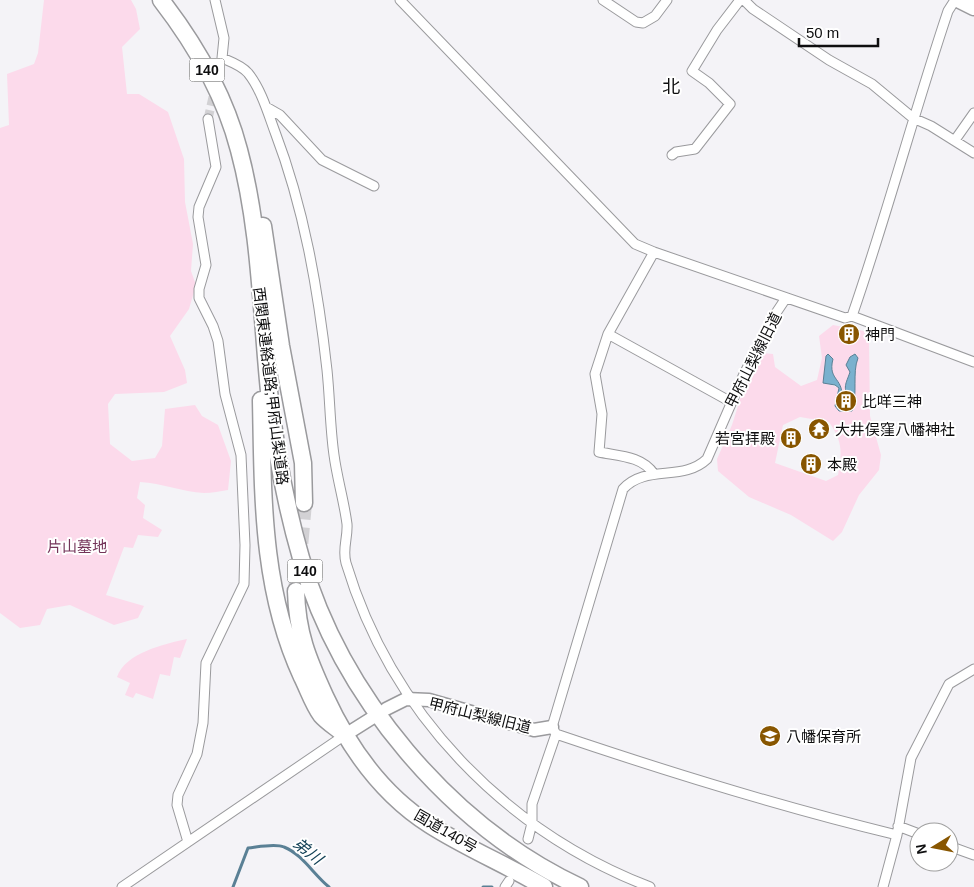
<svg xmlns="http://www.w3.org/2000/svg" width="974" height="887" font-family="Helvetica,'Noto Sans JP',sans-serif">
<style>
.green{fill:#fcdaeb;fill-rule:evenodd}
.water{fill:#7ab1ce;stroke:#5a8095}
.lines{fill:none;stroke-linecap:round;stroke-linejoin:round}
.stream{stroke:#5a8095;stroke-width:3}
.street-tunnel{stroke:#d2d1d4;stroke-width:9;stroke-dasharray:9 4.5;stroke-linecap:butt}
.highway-tunnel{stroke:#d2d1d4;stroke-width:16;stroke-dasharray:16 8;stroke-linecap:butt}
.street-casing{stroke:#9a9a9d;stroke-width:11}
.secondary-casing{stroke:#9a9a9d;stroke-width:15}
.highway-casing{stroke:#9a9a9d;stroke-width:19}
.street{stroke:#fff;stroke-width:9}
.secondary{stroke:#fff;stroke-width:12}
.highway{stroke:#fff;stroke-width:16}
.labels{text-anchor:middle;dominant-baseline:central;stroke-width:4;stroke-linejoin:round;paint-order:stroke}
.shield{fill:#fff;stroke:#565657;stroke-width:1}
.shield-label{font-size:14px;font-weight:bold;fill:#0e0e0f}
.poi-label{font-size:15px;fill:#0e0e0f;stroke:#fff;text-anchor:start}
.street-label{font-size:15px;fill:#0e0e0f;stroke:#fff}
.park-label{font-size:15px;fill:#743459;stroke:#fff}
.water-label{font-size:16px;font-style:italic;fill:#154358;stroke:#fff}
.quarter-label{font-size:18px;fill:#0e0e0f;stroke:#fff}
</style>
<rect width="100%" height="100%" fill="#f4f3f7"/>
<!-- green -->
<path class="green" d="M44,0H131L136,9L140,29L122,47L127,94H139L168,112L184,159L185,202L193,244L191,271L196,285L189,309L170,336L185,370L187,383L164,392L115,394L108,404L110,444L132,461L155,458L162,446L165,409L195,405L202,416L218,425L231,461L228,490C220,491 212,493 204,493C182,492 162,483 140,482L137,498L145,505L143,518L162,530L158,537L138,535L133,548L124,547L106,595L144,606L138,618L114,625L70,605L47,609L40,625L20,628L0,613V128L9,125L7,74L34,64L38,53Z
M833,325L864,331L869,342L870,416L881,455L879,470L859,495L842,532L833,541L791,515L749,497L718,471L717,459L732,425L742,393L762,353L773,354L775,367L801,386L817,380L822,358L819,336ZM856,354L858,358C852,373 858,394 852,411L835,406L840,388L828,384L825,375L826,356L833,359C829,374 835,380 843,393L841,402L844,407L849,406L850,400L845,392L850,372V357ZM800,417L829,422C843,442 842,452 838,475L826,481L775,463L783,425Z
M187,639L180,658L174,657L170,676L160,674L153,699L136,693L133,698L125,695L130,683L117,677C125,653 164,644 187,639Z"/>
<!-- water -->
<path class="water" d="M828,354L833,359C827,382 846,377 841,402L844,407L849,406L850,400C842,387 846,384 850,372L846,365L850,357L855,354L858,358C852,373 858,394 852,411H839L835,406L839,388L835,385L823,383L826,356Z"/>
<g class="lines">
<!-- stream -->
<path class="stream" d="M233,887L248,848C258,847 275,843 284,847C302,854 314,875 329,887
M483,887H492"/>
<!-- street-tunnel -->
<path class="street-tunnel" d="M208,119L222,58"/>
<!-- highway-tunnel -->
<path class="highway-tunnel" d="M296,591L304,503"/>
<!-- street casing -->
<g class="street-casing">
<path id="street" d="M215,0L224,38L222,58C231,62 241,65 248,73C261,89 268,113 275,132C304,208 318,289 327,370C330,399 330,427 334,455C337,478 344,501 347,524C348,538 342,549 346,563C391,713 505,831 650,887
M400,0L635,244L654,252L845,318L852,316
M603,0L636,22L643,23L655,16L667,0
M744,0L753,9L829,60L872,84L913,118L931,126L974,153
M266,107L280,115L322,160L374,186
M955,140L974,113
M672,155L676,152L695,149L730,104L709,83L692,71L717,30L740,0
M654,252L608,334L595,374L602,414L599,452C619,456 642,456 654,474
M786,298L774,316L744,374L707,459C683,482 646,464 623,489L552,727L556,734C668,772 781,807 897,835
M852,316C887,215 914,112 948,11L955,0
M852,316L974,362
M608,334L731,402
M898,826L919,834
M528,839L532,823V804L556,734
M188,842L177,805L178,795L197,754L203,723L206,663L244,584L245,545L241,455L225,394L218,341L213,326L199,298V289L206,265L198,217L199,207L216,167L208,119
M949,846L974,855
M122,887L345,735
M505,887L509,881
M883,887L897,835L911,758L949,684L974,669"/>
</g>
<!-- secondary casing -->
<g class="secondary-casing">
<path id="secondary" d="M386,709L406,699L429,700L534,730L552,727
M345,735L372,718"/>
</g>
<!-- highway casing -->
<g class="highway-casing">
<path id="highway" d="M161,0C195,44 225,96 239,150C260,228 261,311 269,391C275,447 285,503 301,558C341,696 450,826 580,887
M960,0L974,7
M263,226L281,346L303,463L304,503
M261,400C263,495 261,589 302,677C308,689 313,704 321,715C327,722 337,728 345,735
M296,591C297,633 308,659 325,696C349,748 381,794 430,825C466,848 507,865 544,887"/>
</g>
<!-- street -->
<use href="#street" class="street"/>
<!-- secondary -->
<use href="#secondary" class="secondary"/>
<!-- highway -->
<use href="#highway" class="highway"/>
</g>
<!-- icons -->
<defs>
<g id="building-disc" transform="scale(1.125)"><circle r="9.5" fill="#885600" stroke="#fff"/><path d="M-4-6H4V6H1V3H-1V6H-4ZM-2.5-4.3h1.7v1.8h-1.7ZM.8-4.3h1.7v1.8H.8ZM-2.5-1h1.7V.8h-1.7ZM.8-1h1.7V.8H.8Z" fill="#fff"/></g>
<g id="temple-disc" transform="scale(1.125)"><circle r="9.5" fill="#885600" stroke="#fff"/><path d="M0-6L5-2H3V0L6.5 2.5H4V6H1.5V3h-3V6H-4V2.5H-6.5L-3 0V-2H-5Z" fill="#fff"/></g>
<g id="school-disc" transform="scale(1.125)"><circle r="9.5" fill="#885600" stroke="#fff"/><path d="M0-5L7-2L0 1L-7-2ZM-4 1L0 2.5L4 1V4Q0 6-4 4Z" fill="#fff"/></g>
</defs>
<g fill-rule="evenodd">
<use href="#building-disc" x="849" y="334"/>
<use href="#building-disc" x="846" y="401"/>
<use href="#temple-disc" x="819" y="429"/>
<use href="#building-disc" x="791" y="438"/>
<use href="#building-disc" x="811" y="464"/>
<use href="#school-disc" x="770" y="736"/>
</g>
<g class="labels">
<!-- shield labels -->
<g class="shield">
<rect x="189.5" y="58.5" width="35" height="23" rx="4"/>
<rect x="287.5" y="559.5" width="35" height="23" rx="4"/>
</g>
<g class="shield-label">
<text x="207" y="70">140</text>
<text x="305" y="571">140</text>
</g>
<!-- poi labels -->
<g class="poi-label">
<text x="865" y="334">神門</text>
<text x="862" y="401">比咩三神</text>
<text x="835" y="429">大井俣窪八幡神社</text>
<text x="775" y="438" text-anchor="end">若宮拝殿</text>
<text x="827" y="464">本殿</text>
<text x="786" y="736">八幡保育所</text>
</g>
<!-- street labels -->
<g class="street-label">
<text transform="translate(753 360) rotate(-63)">甲府山梨線旧道</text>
<text transform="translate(271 386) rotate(83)">西関東連絡道路;甲府山梨道路</text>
<text transform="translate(480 715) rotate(14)">甲府山梨線旧道</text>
<text transform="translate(446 831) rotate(30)">国道140号</text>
</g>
<!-- park labels -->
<g class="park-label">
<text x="77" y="546">片山墓地</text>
</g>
<!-- water labels -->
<g class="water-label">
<text transform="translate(308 851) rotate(39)">弟川</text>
</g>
<!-- quarter labels -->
<g class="quarter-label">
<text x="671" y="87">北</text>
</g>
</g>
<!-- north arrow -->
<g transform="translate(934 847) rotate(260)"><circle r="24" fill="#ffffff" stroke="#9f9f9f"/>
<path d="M0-4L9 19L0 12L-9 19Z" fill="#885600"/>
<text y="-8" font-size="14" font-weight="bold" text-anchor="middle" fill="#0e0e0f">N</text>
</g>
<!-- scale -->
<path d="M799 38v8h79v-8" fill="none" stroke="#0e0e0f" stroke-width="2.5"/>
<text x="806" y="38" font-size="15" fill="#0e0e0f" stroke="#ffffff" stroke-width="4" paint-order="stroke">50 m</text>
</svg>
